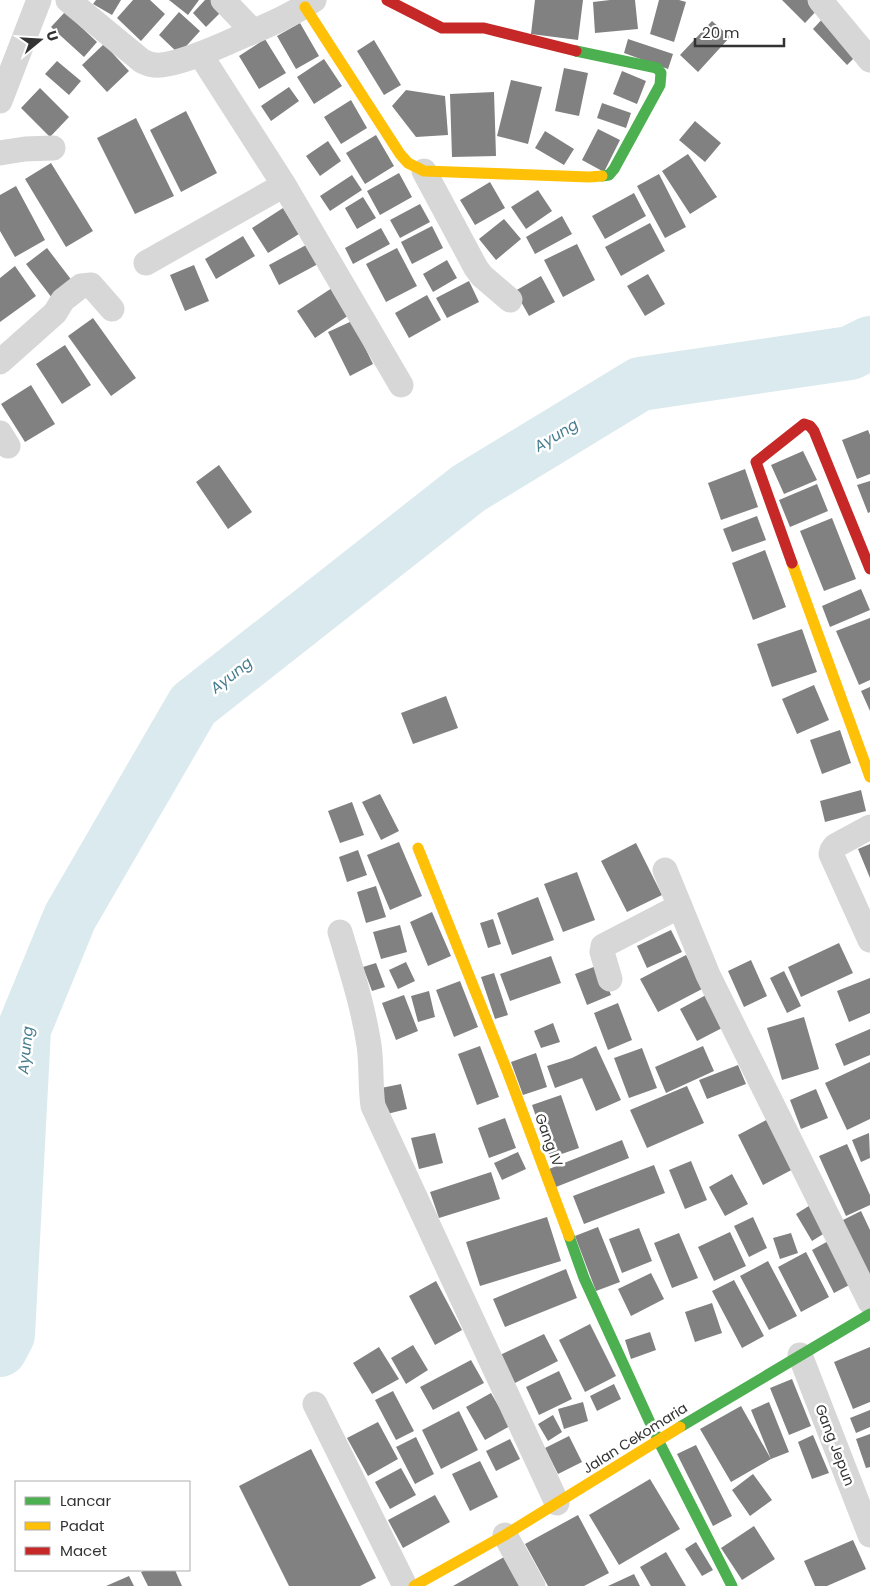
<svg xmlns="http://www.w3.org/2000/svg" width="870" height="1586" font-family="Poppins,sans-serif">
<style>
.lines{fill:none;stroke-linecap:round;stroke-linejoin:round}
.river{stroke:#dbeaee;stroke-width:54}
.building{fill:#818181}
.street{stroke:#d7d7d7;stroke-width:25}
.fast{stroke:#4caf50;stroke-width:11}
.slow{stroke:#ffc107;stroke-width:11}
.jam{stroke:#c62828;stroke-width:11}
.labels{text-anchor:middle;dominant-baseline:central;stroke-width:5;stroke-linejoin:round;paint-order:stroke}
.street-label{font-size:14px;fill:#333;stroke:#fff}
.water-label{font-size:15px;font-style:italic;fill:#477e8f;stroke:#fff}
</style>
<rect width="100%" height="100%" fill="#fff"/>
<g class="lines">
<!-- river -->
<path class="river" d="M0,1350L8,1335L24,1029L70,917L193,705L469,488L640,384L850,353L870,343"/>
</g>
<!-- building -->
<path class="building" d="M96,0H121L112,15L93,4Z
M133,0H150L165,14L141,41L117,18Z
M169,0H199L188,15Z
M205,0H212L222,11L206,27L193,13Z
M535,0H583L578,40L531,34Z
M610,0H635L638,29L595,33L593,2Z
M659,0H679L686,2L674,42L650,34Z
M782,0H813L820,7L805,23Z
M65,12L97,42L84,57L51,27Z
M179,12L200,31L179,54L159,35Z
M825,16L860,52L847,65L813,29Z
M712,21L730,37L698,72L680,55Z
M300,23L319,56L296,69L277,36Z
M265,39L286,73L259,89L239,56Z
M628,39L673,54L668,69L624,53Z
M374,40L401,85L384,95L357,51Z
M104,44L129,71L107,92L82,65Z
M324,59L342,86L314,104L297,77Z
M57,61L81,81L69,95L45,74Z
M564,68L588,73L579,116L555,111Z
M622,71L646,81L637,104L613,94Z
M511,80L542,87L528,144L497,136Z
M289,87L299,101L271,121L261,106Z
M40,88L69,117L50,137L21,108Z
M406,90L445,96L448,135L416,137L392,106Z
M494,92L496,156L452,157L450,94Z
M351,100L367,128L341,144L324,117Z
M602,103L631,113L626,128L597,118Z
M186,111L217,173L181,192L150,130Z
M136,118L174,196L135,214L97,138Z
M695,121L721,143L705,162L679,140Z
M598,129L620,140L604,172L582,160Z
M545,131L574,149L564,165L535,148Z
M376,135L394,166L365,184L346,153Z
M328,141L341,161L320,176L306,156Z
M688,154L717,197L690,214L662,171Z
M51,163L93,231L66,247L25,179Z
M399,173L412,197L380,215L367,191Z
M659,174L686,227L665,238L637,186Z
M352,175L362,190L330,211L320,196Z
M490,182L505,208L475,225L460,200Z
M16,186L45,240L15,257L0,231V195Z
M538,190L552,211L526,229L511,207Z
M634,193L646,216L605,239L592,216Z
M363,197L376,218L357,229L345,208Z
M420,204L430,222L400,238L390,220Z
M283,208L299,234L268,253L252,228Z
M562,216L572,234L535,254L526,237Z
M504,219L521,239L496,260L479,239Z
M650,223L665,251L621,276L605,247Z
M432,226L443,248L412,264L401,242Z
M381,228L390,244L353,264L345,248Z
M243,236L255,256L216,279L205,259Z
M308,244L318,264L279,285L269,265Z
M577,244L595,280L563,297L544,260Z
M47,248L73,282L52,298L26,264Z
M397,248L417,286L386,302L366,264Z
M447,260L457,278L433,292L423,274Z
M194,265L209,301L185,311L170,275Z
M15,266L36,296L0,322V278Z
M648,274L665,304L645,316L627,286Z
M541,276L555,302L529,316L515,291Z
M469,281L479,302L447,318L436,298Z
M335,286L352,313L315,338L297,311Z
M427,295L441,320L409,338L395,313Z
M93,318L136,378L111,396L68,336Z
M352,321L373,364L350,376L328,332Z
M65,345L91,385L62,404L36,364Z
M31,385L55,424L25,442L1,404Z
M868,430L870,435V474L857,479L842,440Z
M803,451L817,480L784,494L771,465Z
M219,465L252,512L228,529L196,482Z
M745,469L758,507L721,520L708,483Z
M870,481V512L868,513L857,485Z
M817,484L828,511L790,527L779,500Z
M757,516L766,540L732,552L723,529Z
M832,518L856,579L824,591L800,531Z
M765,550L786,607L753,620L732,563Z
M861,589L870,610L830,627L822,606Z
M870,618V680L859,685L836,631Z
M802,629L817,672L772,687L757,644Z
M814,685L829,720L797,734L782,699Z
M870,687V711L861,691Z
M446,696L458,728L413,744L401,713Z
M840,730L851,763L822,774L810,740Z
M861,790L866,811L825,822L820,801Z
M380,794L399,831L381,840L362,802Z
M352,802L364,835L340,843L328,811Z
M399,842L422,896L390,910L367,855Z
M636,843L662,895L627,912L601,861Z
M870,844V878L858,849Z
M358,850L367,875L347,882L339,857Z
M577,872L595,920L563,932L544,884Z
M376,886L386,917L366,923L357,892Z
M538,897L554,940L512,955L497,913Z
M432,912L451,956L428,966L410,922Z
M493,919L501,944L488,948L480,923Z
M400,925L407,952L381,959L373,932Z
M671,930L682,952L647,968L637,946Z
M839,943L853,973L801,997L788,967Z
M686,955L704,988L658,1012L640,979Z
M551,956L561,983L510,1001L500,974Z
M751,960L767,996L744,1007L728,971Z
M406,962L415,981L398,989L389,970Z
M376,963L385,987L372,991L363,967Z
M599,965L611,995L587,1005L575,974Z
M784,971L801,1006L787,1013L770,978Z
M494,973L508,1015L495,1019L481,977Z
M870,978V1013L849,1022L837,991Z
M460,981L478,1027L454,1037L436,990Z
M429,991L435,1017L418,1022L411,996Z
M404,995L418,1031L396,1040L382,1003Z
M706,995L722,1028L697,1041L680,1009Z
M618,1003L632,1040L608,1050L594,1013Z
M804,1017L819,1069L782,1080L767,1028Z
M553,1023L560,1042L541,1048L534,1031Z
M870,1029V1055L844,1066L835,1044Z
M480,1046L499,1097L477,1105L458,1054Z
M596,1046L621,1100L596,1111L582,1078L555,1088L547,1066L572,1058Z
M703,1046L714,1071L666,1093L655,1067Z
M642,1048L657,1088L629,1098L614,1058Z
M536,1053L547,1087L523,1095L511,1062Z
M870,1062V1119L847,1130L825,1083Z
M738,1065L746,1084L707,1099L699,1080Z
M401,1084L407,1109L387,1114L381,1088Z
M687,1086L704,1123L647,1148L630,1110Z
M816,1089L828,1118L801,1129L790,1100Z
M561,1095L579,1148L550,1158L532,1105Z
M774,1116L799,1166L763,1185L738,1135Z
M505,1118L516,1148L489,1158L478,1128Z
M435,1133L443,1163L419,1169L411,1138Z
M869,1133L870,1158L861,1162L852,1140Z
M622,1140L629,1158L556,1187L549,1169Z
M847,1144L870,1195V1205L846,1216L819,1156Z
M518,1152L526,1169L502,1180L494,1163Z
M691,1161L707,1200L685,1209L669,1170Z
M654,1165L665,1193L584,1224L573,1196Z
M491,1172L500,1199L439,1218L430,1192Z
M732,1174L748,1204L725,1216L709,1187Z
M812,1204L828,1231L812,1241L796,1214Z
M861,1211L870,1230V1275L837,1223Z
M547,1217L561,1261L480,1286L466,1242Z
M753,1217L767,1248L749,1257L734,1226Z
M598,1227L620,1282L596,1291L575,1236Z
M639,1228L652,1261L622,1273L609,1239Z
M730,1232L746,1266L714,1281L698,1247Z
M679,1233L698,1278L672,1288L654,1243Z
M791,1233L798,1253L780,1259L773,1238Z
M832,1239L855,1282L834,1293L812,1250Z
M806,1252L829,1297L801,1312L778,1267Z
M768,1261L797,1316L769,1330L740,1276Z
M566,1269L577,1298L505,1327L493,1299Z
M651,1273L664,1299L631,1316L618,1289Z
M734,1280L764,1336L742,1348L712,1291Z
M436,1281L462,1330L435,1345L409,1296Z
M712,1303L722,1333L695,1342L685,1312Z
M590,1324L616,1376L585,1392L559,1340Z
M650,1332L656,1350L631,1359L625,1340Z
M544,1334L558,1361L513,1384L500,1355Z
M413,1345L428,1370L406,1384L391,1358Z
M379,1347L399,1379L372,1394L353,1363Z
M870,1347V1402L853,1409L834,1362Z
M471,1360L484,1383L433,1410L420,1387Z
M559,1371L572,1399L539,1415L526,1387Z
M792,1379L811,1426L789,1435L770,1388Z
M614,1384L621,1399L597,1411L590,1396Z
M393,1391L414,1431L396,1440L375,1400Z
M491,1393L510,1426L485,1440L466,1407Z
M583,1402L588,1421L564,1429L558,1409Z
M769,1402L789,1452L771,1459L731,1482L700,1429L741,1406L771,1459L751,1410Z
M870,1410V1427L856,1433L850,1418Z
M459,1411L478,1450L441,1469L422,1430Z
M553,1415L562,1432L548,1441L538,1424Z
M378,1422L398,1459L368,1476L347,1438Z
M870,1434V1467L866,1468L856,1439Z
M813,1435L829,1473L812,1479L798,1442Z
M569,1436L582,1462L558,1474L545,1448Z
M416,1437L434,1474L415,1484L396,1447Z
M510,1439L520,1459L496,1471L486,1451Z
M696,1445L732,1516L713,1526L677,1454Z
M311,1449L376,1578L360,1586H289L239,1486Z
M480,1461L498,1497L470,1511L452,1474Z
M401,1468L416,1495L390,1509L375,1482Z
M753,1474L772,1500L750,1516L732,1490Z
M650,1479L680,1529L619,1565L589,1515Z
M435,1495L450,1522L403,1548L388,1520Z
M578,1515L609,1573L584,1586H548L525,1544Z
M754,1526L775,1559L742,1580L721,1548Z
M853,1540L866,1569L827,1586H815L804,1561Z
M696,1542L713,1570L702,1576L685,1549Z
M666,1552L686,1586H651L640,1567Z
M504,1557L520,1586H453Z
M146,1570H175L182,1586H148L141,1572Z
M634,1574L640,1586H608Z
M129,1576L134,1586H106Z"/>
<g class="lines">
<!-- street -->
<path class="street" d="M68,0L142,61C148,64 154,66 161,65C181,63 208,51 227,43C256,30 288,18 314,0
M223,0L253,31
M820,0L870,60
M0,101L39,0
M0,153L25,149L53,148
M424,171L476,268L482,276L510,300
M284,185L401,385
M146,263L284,185L200,54
M0,362L55,313L63,300L81,286L91,285L112,309
M0,433L8,446
M870,827L835,846L832,850L831,854L870,940
M665,870L708,975L870,1302
M340,932C351,969 363,1006 369,1045C372,1065 370,1086 373,1106L557,1503
M610,979L602,952L603,946L680,906
M800,1355L870,1535
M315,1404L405,1586
M505,1535L533,1586"/>
<!-- fast -->
<path class="fast" d="M576,51L657,68L661,73L660,85L614,169L609,175L602,176
M569,1236L584,1278L658,1440L732,1586
M680,1427L870,1314"/>
<!-- slow -->
<path class="slow" d="M305,7L400,154L408,163L424,171L589,177L602,176
M792,563L870,777
M418,848L508,1073L569,1236
M414,1586L505,1535L680,1427"/>
<!-- jam -->
<path class="jam" d="M387,0L442,28H484L576,51
M792,563L756,462L804,424L810,426L814,431L870,569"/>
</g>
<g class="labels">
<!-- street labels -->
<g class="street-label">
<text transform="translate(549 1140) rotate(70)">Gang IV</text>
<text transform="translate(635 1438) rotate(-32)">Jalan Cekomaria</text>
<text transform="translate(835 1445) rotate(69)">Gang Jepun</text>
</g>
<!-- water labels -->
<g class="water-label">
<text transform="translate(556 435) rotate(-31)">Ayung</text>
<text transform="translate(231 675) rotate(-38)">Ayung</text>
<text transform="translate(25 1050) rotate(-84)">Ayung</text>
</g>
</g>
<!-- legend -->
<rect x="15" y="1481" width="175" height="90" fill="#ffffff" stroke="#adadad"/>
<rect x="25" y="1497" width="25" height="8" fill="#4caf50" stroke="#adadad"/>
<text x="60" y="1506" font-size="15" fill="#333333">Lancar</text>
<rect x="25" y="1522" width="25" height="8" fill="#ffc107" stroke="#adadad"/>
<text x="60" y="1531" font-size="15" fill="#333333">Padat</text>
<rect x="25" y="1547" width="25" height="8" fill="#c62828" stroke="#adadad"/>
<text x="60" y="1556" font-size="15" fill="#333333">Macet</text>
<!-- north arrow -->
<g transform="translate(40 40) rotate(72)" stroke="#ffffff" stroke-width="4" paint-order="stroke">
<path d="M0-4L9 19L0 12L-9 19Z" fill="#333333"/>
<text y="-8" font-size="14" font-weight="bold" text-anchor="middle" fill="#333333">U</text>
</g>
<!-- scale -->
<path d="M695 38v8h89v-8" fill="none" stroke="#333333" stroke-width="2.5"/>
<text x="702" y="38" font-size="15" fill="#333333" stroke="#ffffff" stroke-width="4" paint-order="stroke">20 m</text>
</svg>
